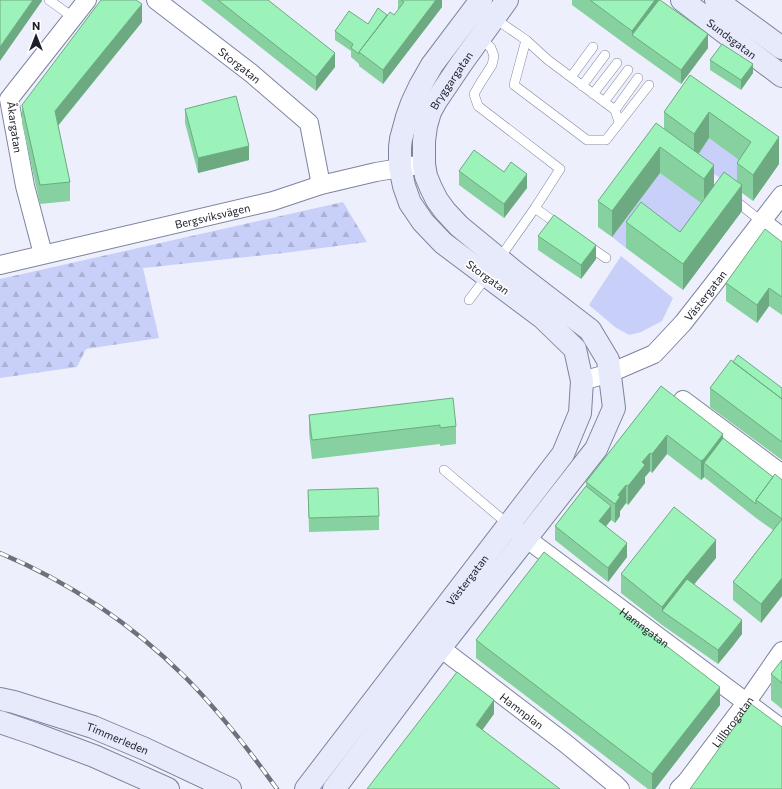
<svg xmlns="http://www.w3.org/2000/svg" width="782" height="789" font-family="Commissioner,sans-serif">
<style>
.forest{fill:url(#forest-firs)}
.green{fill:#c8cff8}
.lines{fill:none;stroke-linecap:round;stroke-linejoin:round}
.lane-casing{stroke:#7d839f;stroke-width:10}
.street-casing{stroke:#7d839f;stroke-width:20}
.secondary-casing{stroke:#7d839f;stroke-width:24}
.lane{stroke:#fff;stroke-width:9}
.street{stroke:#fff;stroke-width:18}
.secondary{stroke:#e7eafa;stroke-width:22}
.rail-casing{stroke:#6e717c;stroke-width:4.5}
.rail{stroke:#fff;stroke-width:3;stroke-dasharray:9;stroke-linecap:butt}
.wall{fill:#86d19f;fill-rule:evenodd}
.shaded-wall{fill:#6daa82}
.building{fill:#9cf3b9;stroke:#6daa82}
.labels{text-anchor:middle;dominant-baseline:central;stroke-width:3.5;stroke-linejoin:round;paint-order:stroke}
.street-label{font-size:11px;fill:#1c1e29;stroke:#fff}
</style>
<defs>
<pattern id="forest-firs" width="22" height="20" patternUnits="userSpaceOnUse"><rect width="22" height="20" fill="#c8cff8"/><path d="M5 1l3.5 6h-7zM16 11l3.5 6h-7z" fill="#abb1d5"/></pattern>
</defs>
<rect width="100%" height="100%" fill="#edf0fc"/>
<!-- forest -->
<path class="forest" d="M343,202L367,242L284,253L143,268L159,338L86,349L77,367L0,378V279Z"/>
<!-- green -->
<path class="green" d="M709,138L751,168L737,190L694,160Z
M660,173L704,205L680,258L641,228L626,248L612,237Z
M621,256L673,298L662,321L641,332L629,335L615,327L589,305Z"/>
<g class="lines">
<!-- lane casing -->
<g class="lane-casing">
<path id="lane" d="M49,0L74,18
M494,18L526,40L548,60L615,110L619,122
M480,37L491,48L494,56L492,65L481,82L474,94L478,106L560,169L535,208L499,259
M526,40L514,85L587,140H606L649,85
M571,77L593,47
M582,86L605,55
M593,94L617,63
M604,102L628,70
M615,110L638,78
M732,198L761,221
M535,208L560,226
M587,245L606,258
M469,300L487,276
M444,470L509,525"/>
</g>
<!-- street casing -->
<g class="street-casing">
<g id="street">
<path id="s1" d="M156,0L251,73L309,123L321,185"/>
<path d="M761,221L782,237"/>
<path d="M43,254L25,186L9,99L87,0"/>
<path id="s2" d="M0,265L273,201L321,185L376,172L424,164"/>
<path id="s3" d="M582,381L610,373L654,354L683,323L712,286L782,195"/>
<path d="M683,400L782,474"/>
<path id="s4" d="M515,530L782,729"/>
<path id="s5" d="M430,640L565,743L616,785L620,789"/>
<path id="s6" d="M679,789L687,781L746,703L782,651"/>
</g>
</g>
<!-- secondary casing -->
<g class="secondary-casing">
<g id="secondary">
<path id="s7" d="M682,0L782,76"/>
<path d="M716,0L782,48"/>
<path id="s8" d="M0,699L14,702L93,727L145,749L230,789"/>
<path d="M0,722L35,734L94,756L168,789"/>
<path id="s9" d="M306,789L563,454L580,413L582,381L575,349L543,318L443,243L423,222L410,203L404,186L400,167V147L401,139L407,117L412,103L420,86L432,65L481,0"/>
<path id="s10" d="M334,789L440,648L596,449L614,408L608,360L590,330L516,273L459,226L445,211L437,200L431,188L426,176L424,164V141L426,126L430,112L436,101L461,64L507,0"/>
</g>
</g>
<!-- lane -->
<use href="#lane" class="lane"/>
<!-- street -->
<use href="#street" class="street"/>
<!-- secondary -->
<use href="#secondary" class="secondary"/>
<!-- rail casing -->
<g class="rail-casing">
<path id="rail" d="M0,553C69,582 132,624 185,677C219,711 249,750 277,789"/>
</g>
<!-- rail -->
<use href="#rail" class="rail"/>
</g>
<!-- wall -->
<path class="wall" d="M201,0H268L335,67L316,91Z
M398,0H442V7L383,84L359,66V64L351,57V51L335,40V31L368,24L387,15H394L398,10Z
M572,0H660L708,48L681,84L632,49L572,5Z
M142,22L58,126L70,182V201L40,204L22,123V105Z
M710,60L753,73L741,90L710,70Z
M690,75L779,164L753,201L742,193V211L683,290L626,248V222L680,232L701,203L660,173L612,237L598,227V201L664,129V112ZM709,138L739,160L737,163V181L714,185L699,154Z
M185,109L249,160L198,173L185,123Z
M459,171L504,172L527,188L504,218L459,185Z
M538,236L596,259L581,279L538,250Z
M782,242V315L769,306L757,323L726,301V283Z
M733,362L782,388V460L710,407V388Z
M661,386L723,438L773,477L782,480V596L761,623L733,600V582L773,530L756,518L704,477L701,480L667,454L652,473L650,471L645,477V483L628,505L626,503L620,511V516L615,523L611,520L606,526L627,557L608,582L555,540V526L586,486V482Z
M309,415L456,426V444L440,446V444L312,459L309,433Z
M308,490L379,516V530L309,532Z
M716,558L694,584L742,634L732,647L718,664L662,625L621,593V574Z
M476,640L720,705L655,789H648L476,658Z
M782,660V709L771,700V674Z"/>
<!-- shaded-wall -->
<path class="shaded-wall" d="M33,0H42V1L0,61V47Z
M436,0H442V7L383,84V70Z
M655,0H659L632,35V31Z
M142,4V22L55,129V111Z
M708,34V48L681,84V70Z
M335,53V67L316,91V77Z
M753,64V73L741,90V80Z
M709,112V138L694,160V134Z
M779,137V164L753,201V175Z
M249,146V160L198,173V158Z
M660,147V173L612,237V211Z
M714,165V191L704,205V179Z
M527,174V188L504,218V204Z
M742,185V211L683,290V264Z
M596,245V259L581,279V265Z
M769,288V306L757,323V305Z
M723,434V452L704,463V477L701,480V461Z
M667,435V454L652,473V454Z
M650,453V471L645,477V483L628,505V486L642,462Z
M626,485V503L620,511V516L615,523V504L618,495Z
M611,506V520L599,535V521Z
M716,540V558L687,593L662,611V607L687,575Z
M627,543V557L608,582V568Z
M782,578V596L761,623V604Z
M742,620V634L732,647L718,664V650Z
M720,687V705L655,789H652V774Z
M494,700V714L476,739V725Z"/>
<!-- building -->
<path class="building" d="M0,0H33L0,47Z
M101,0H136L142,4L55,111L70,182L40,185L22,105Z
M218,0H268L335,53L316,77Z
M401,0H436L383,70L359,52L390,12L394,15L404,2Z
M590,0H655L632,31Z
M659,0H660L708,34L681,70L632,35Z
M378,8L387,15L359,52V54L351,48L353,44L335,31L349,11L368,24Z
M722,44L753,64L741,80L710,60Z
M690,75L779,137L753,175L737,163L751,142L709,112L694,134L664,112Z
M236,96L249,146L198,158L185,109Z
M656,123L714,165L704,179L660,147L612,211L598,201Z
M474,150L504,172L511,162L527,174L504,204L459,171Z
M724,172L742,185L683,264L626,222L641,202L680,232Z
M554,215L596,245L581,265L538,236Z
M765,229L782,242V297L769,288L757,305L726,283Z
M738,355L782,388V399L733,362Z
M731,360L782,399V442L710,388Z
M661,386L723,434L704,459L701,461L667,435L652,454L650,453L642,462L645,465L628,486L626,485L618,495L620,497L615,504L586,482Z
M453,398L456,426L440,428V425L312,440L309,415Z
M723,438L773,477L756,500V504L704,463Z
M775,474L782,480V578L761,604L733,582L782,519L756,500Z
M586,486L611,506L599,521L627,543L608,568L555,526Z
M378,488L379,516L309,518L308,490Z
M674,507L716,540L687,575L662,607L621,574Z
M544,552L720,687L652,774L476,640Z
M687,579L742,620L732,633L718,650L662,611Z
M782,660V683L771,674Z
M457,672L494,700L476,725L560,789H367Z
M751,704L782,727V789H690Z"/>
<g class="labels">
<!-- street labels -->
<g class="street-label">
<text stroke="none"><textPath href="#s7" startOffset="63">Sundsgatan</textPath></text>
<text stroke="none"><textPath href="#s1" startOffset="106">Storgatan</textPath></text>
<text stroke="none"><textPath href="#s10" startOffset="888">Bryggargatan</textPath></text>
<text transform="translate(15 127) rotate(82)">Åkargatan</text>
<text stroke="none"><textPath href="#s2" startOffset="218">Bergsviksvägen</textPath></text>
<text transform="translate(488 277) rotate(36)">Storgatan</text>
<text stroke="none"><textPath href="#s3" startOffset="155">Västergatan</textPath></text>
<text stroke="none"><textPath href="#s9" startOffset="264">Västergatan</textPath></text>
<text stroke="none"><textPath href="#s4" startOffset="162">Hamngatan</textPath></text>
<text stroke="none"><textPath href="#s5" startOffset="116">Hamnplan</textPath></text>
<text stroke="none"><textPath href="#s6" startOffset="86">Lillbrogatan</textPath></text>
<text stroke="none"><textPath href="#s8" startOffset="124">Timmerleden</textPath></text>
</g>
</g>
<!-- north arrow -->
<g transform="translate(36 36)" stroke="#ffffff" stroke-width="3" paint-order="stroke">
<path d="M0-3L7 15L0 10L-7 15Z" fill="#1c1e29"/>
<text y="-6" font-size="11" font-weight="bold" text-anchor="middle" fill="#1c1e29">N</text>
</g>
</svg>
